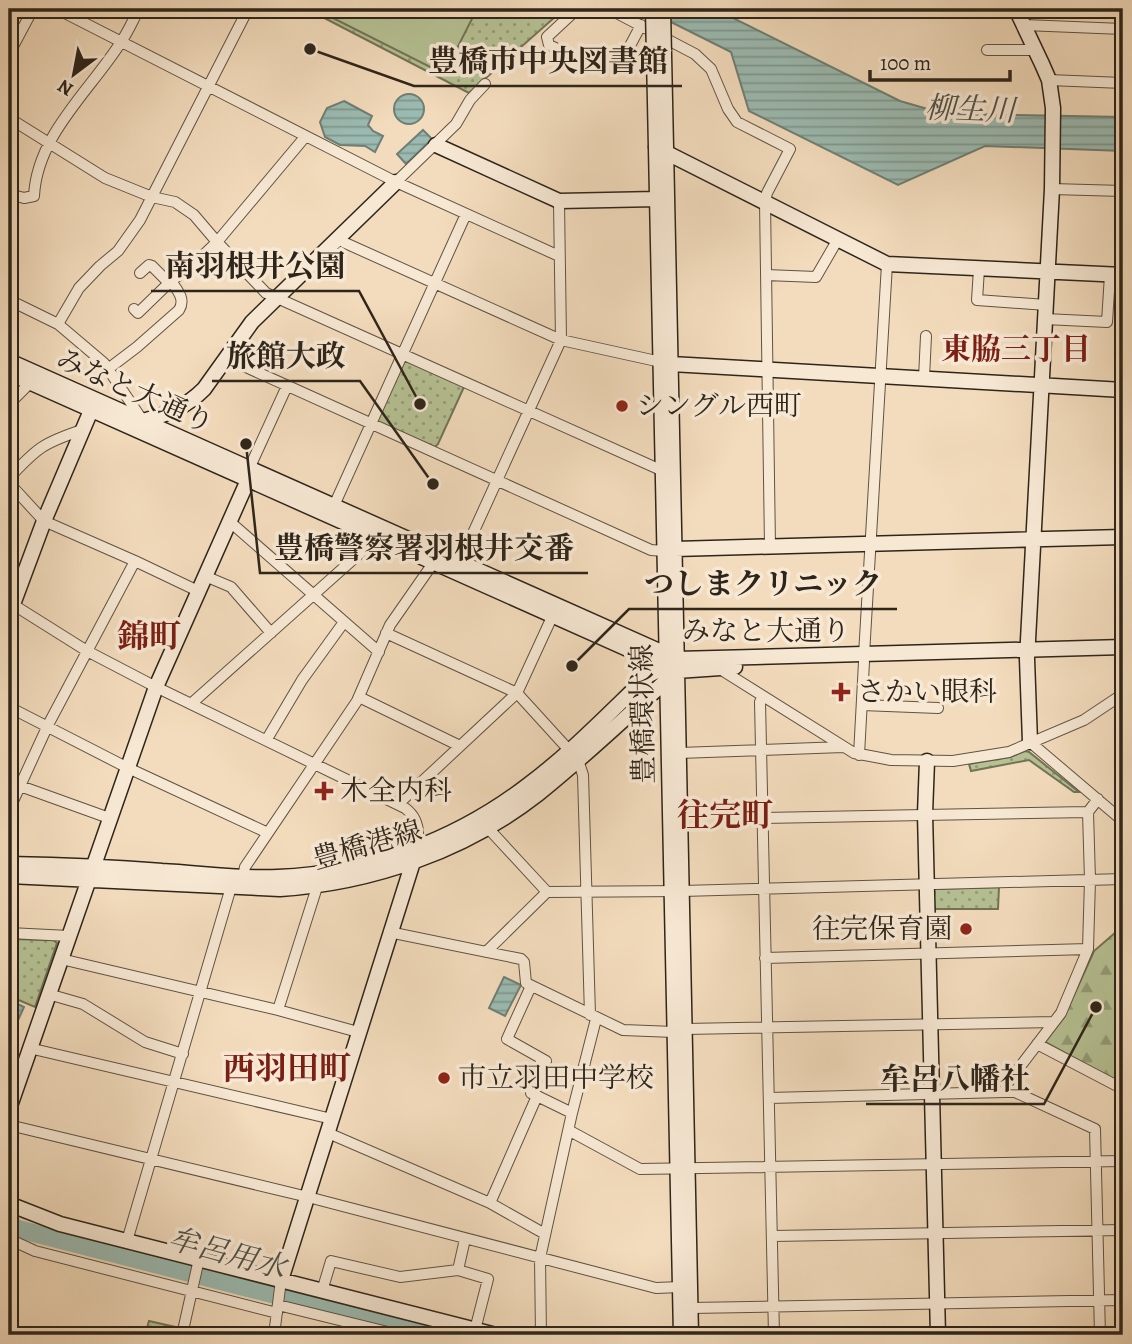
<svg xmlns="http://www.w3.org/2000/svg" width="1132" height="1344" font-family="Alegreya,'Noto Serif JP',serif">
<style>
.forest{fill:url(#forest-firs);stroke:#727457;stroke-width:2}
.park{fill:url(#park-dots);stroke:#727457;stroke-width:2}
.garden{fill:#b6c294;stroke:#727457;stroke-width:2}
.water{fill:url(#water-rules);stroke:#6f7f75;stroke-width:2}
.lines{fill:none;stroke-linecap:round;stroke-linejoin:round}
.river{stroke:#9bbbb2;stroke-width:18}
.street-casing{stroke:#5f5343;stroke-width:12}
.secondary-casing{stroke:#2e251a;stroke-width:17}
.street{stroke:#f7e8d4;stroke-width:10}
.secondary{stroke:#f7e8d4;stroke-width:14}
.secondary-bridge-casing{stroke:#2e251a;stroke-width:17;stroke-linecap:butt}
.secondary-bridge{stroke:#f7e8d4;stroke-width:14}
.poi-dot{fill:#8f2418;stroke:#f7e8d4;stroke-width:2.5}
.labels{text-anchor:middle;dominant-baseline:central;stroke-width:7;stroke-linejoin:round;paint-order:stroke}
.street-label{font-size:28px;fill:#2e251a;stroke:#f7e8d4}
.poi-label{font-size:28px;fill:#2e251a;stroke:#f7e8d4;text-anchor:start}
.water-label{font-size:30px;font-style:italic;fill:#4f5248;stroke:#f7e8d4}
.neighbourhood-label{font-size:30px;font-weight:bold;fill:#7a1f14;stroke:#f7e8d4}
.quarter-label{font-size:32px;font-weight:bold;fill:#7a1f14;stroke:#f7e8d4}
.leader{fill:none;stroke:#2e251a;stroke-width:2.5}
.callout-dot{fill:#2e251a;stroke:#f7e8d4;stroke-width:2.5}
.callout-label{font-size:30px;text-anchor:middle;font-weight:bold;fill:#2e251a;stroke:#f7e8d4;stroke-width:7;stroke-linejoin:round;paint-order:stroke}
</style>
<defs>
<pattern id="forest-firs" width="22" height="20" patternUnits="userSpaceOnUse" patternTransform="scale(1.75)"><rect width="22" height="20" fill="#b6c294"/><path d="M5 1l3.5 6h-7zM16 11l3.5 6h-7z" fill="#949d78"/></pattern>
<pattern id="park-dots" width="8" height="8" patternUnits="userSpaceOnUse" patternTransform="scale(1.75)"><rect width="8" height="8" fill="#b6c294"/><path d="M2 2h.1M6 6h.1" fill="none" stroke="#949d78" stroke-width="1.8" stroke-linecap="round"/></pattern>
<pattern id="water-rules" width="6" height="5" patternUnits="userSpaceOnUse" patternTransform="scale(1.75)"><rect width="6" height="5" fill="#9bbbb2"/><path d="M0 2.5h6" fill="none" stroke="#7f9890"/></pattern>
</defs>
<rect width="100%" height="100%" fill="#f3dcbd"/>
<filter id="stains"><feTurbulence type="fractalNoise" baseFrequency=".00286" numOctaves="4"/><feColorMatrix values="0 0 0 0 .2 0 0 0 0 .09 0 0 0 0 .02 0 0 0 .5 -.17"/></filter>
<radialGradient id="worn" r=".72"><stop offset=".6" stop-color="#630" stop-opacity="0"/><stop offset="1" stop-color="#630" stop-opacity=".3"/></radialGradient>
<!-- forest -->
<path class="forest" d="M1123,926V1085L1045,1042L1064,1017L1094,951Z"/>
<!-- park -->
<path class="park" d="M307,9H564L469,93Z
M405,359L464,387L438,444L435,447L377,422L376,418Z
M1025,751L1029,752L1079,792H1074L1029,760L971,771L969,764L1010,757Z
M999,887L998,909H932L933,889Z
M9,939L53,940L57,943L35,1007L9,996Z
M149,1321L180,1328L178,1335H145Z"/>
<!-- garden -->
<path class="garden" d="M315,9H477L444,74Z"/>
<!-- water -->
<path class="water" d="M645,9H715L900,101L931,110L961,114L1123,117V151L985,146L898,185L749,111L731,52Z
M394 109a15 15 0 1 1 30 0a15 15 0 1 1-30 0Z
M344,101L372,116L368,125L373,131L383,136L375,152L365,146L340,145L325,137L320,122L327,108Z
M423,130L432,139L406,164L397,154Z
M504,977L521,985L505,1016L489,1008Z
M9,1000L24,1007L10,1038L9,1037Z"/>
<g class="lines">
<!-- river -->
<path class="river" d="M9,1224L18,1229L431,1335"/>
<!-- street casing -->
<g class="street-casing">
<path id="street" d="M57,9L396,182L559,256
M577,9L547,37L549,45L580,60L623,59L641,25
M609,9L695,54L711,69L728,109L737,122L790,149L767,193L765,202L770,547
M1024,25L1123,29
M987,50H1036
M9,54L33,9
M1049,80L1123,83
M9,118L105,178L152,197L175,202L194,215L217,242L266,293L663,471
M396,182L456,124L470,100L485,84
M1052,189L1123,191
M9,194L24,198L34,196C37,135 90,91 121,42C128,32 133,20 139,9
M339,238L343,242L561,340L661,362
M979,269L977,300L1046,305
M140,273L149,265L152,266L169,283
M766,275L816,277L838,239
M9,300L58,324L104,363L143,421
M134,309L138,313L171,281
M1045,319L1107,322L1110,275
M58,324L79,288L100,266L118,251L140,220L248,9
M226,358L651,550L664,551
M108,369L137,347L179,310C186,299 177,290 171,281L193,265L217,242L305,137
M924,378L926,336
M9,404L31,382
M249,469L287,386
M9,478C37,448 43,443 82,430
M9,483L44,521L135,561L198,591
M332,510L466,214
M229,521L379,652
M458,566L561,340L559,201
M205,576L231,587L271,633
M9,602L87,651L156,687L405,808C420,819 420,835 416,851
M386,633L517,693L578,760L583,775L590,1015
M864,655L887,264
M720,669L854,753L891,760L953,761L1009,752L1084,720L1123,694
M763,696L760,702L774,1335
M359,697L460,746
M192,703L377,538
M862,705L938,708
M9,707L128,768L268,833
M267,739L302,680L344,622
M1030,742L1123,821
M679,753L843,747
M859,755L864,662
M9,782L109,818
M398,804L517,693L552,617
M9,810L48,725L135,561
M763,818L1088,812
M487,827L547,892L682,891L1123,879
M243,877L245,867L357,701L390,625L436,559
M389,932L521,959L524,962L526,983L623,1030L674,1032
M9,933L69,936
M486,952L547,892
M765,958L1088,949
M61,959L278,1010L358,1032
M531,986L507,1039L546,1061L531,1093L572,1113
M48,994L83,1004L145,1042L183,1054
M278,1010L317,887
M685,1029L1054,1022
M1037,1044L1123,1089
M29,1048L332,1119
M1005,1092H1015L1095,1129L1100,1335
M769,1098L1005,1092L1006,1085L1061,1013L1088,949L1090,880L1088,812L1098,799
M9,1125L308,1197L656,1288L680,1287
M570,1131L640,1169L1123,1161
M328,1133L490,1203L545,1234
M490,1203L537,1096
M773,1236L1123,1230
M9,1239L35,1251L277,1313
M127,1241L231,887
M458,1270L488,1279L475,1330
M322,1291L331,1261L400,1277L458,1270L465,1239
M278,1305L400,1335
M691,1308L1123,1300
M182,1335L199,1259
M274,1335L281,1280
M541,1335L540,1258L572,1113L596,1019"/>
</g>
<!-- secondary casing -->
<g class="secondary-casing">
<path id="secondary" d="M1016,9L1042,64L1049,80L1053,108L1052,189L1027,659L1030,742
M436,145L559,201L657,199
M656,148L681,1335
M666,148L691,1335
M667,153L887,264L1123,275
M9,361L677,659L1123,647
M671,364L1123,390
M9,373L677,671L735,667
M143,421C168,414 186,407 204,389L252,322L396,182
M675,549L1123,537
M9,615L44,521L95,401
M927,761L925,814L938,1335
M9,864C60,865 111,867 162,871C201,873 239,879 278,877C367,874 458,839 528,785C571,753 610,712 649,675L672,663
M9,876L280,889C372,883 465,851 538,794C584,757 628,716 671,676
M9,1109L156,687L248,480L249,474
M9,1204L60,1224L496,1335
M281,1280L413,862"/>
</g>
<!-- street -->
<use href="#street" class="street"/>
<!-- secondary -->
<use href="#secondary" class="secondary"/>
<!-- secondary-bridge casing -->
<g class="secondary-bridge-casing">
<path id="secondary-bridge" d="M653,9L656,148
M663,9L666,148"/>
</g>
<!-- secondary-bridge -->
<use href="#secondary-bridge" class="secondary-bridge"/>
</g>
<!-- markers -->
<g class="poi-dot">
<circle cx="622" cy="406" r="7"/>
<path d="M837.5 681.5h7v7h7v7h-7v7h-7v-7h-7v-7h7z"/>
<path d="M320.5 780.5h7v7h7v7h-7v7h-7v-7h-7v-7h7z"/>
<circle cx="966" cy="929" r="7"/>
<circle cx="444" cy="1078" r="7"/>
</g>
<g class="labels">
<!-- street labels -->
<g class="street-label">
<text transform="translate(135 391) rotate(24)">みなと大通り</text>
<text x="766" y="631">みなと大通り</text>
<text transform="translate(643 714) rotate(-91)">豊橋環状線</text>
<text transform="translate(367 845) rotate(-16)">豊橋港線</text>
</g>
<!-- poi labels -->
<g class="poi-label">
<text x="636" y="406">シングル西町</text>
<text x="857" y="692">さかい眼科</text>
<text x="340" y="791">木全内科</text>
<text x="952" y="929" text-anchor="end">往完保育園</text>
<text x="458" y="1078">市立羽田中学校</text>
</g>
<!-- water labels -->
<g class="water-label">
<text transform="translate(970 109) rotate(2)">柳生川</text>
<text transform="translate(227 1253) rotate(15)">牟呂用水</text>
</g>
<!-- neighbourhood labels -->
<g class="neighbourhood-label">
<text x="1016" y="349">東脇三丁目</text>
</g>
<!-- quarter labels -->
<g class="quarter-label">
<text x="149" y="636">錦町</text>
<text x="725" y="815">往完町</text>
<text x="287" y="1068">西羽田町</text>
</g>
</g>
<!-- callouts -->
<path class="leader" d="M310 49L414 86H682M420 404L359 291H151M433 484L360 381H212M246 444L260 573H588M572 666L629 609H897M1096 1007L1044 1104H866"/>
<g class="callout-dot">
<circle cx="310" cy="49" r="7"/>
<circle cx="420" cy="404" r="7"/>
<circle cx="433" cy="484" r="7"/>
<circle cx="246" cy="444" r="7"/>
<circle cx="572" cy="666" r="7"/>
<circle cx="1096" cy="1007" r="7"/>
</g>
<g class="callout-label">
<text x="548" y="71">豊橋市中央図書館</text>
<text x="255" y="276">南羽根井公園</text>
<text x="286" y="366">旅館大政</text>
<text x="424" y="558">豊橋警察署羽根井交番</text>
<text x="763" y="594">つしまクリニック</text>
<text x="955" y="1089">牟呂八幡社</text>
</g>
<!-- margin -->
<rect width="1132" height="1344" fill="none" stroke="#f3dcbd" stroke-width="35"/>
<rect x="10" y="10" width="1111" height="1323" fill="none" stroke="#2e251a" stroke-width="3.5"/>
<rect x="18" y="18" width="1097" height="1309" fill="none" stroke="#2e251a" stroke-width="2"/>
<!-- north arrow -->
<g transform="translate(74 74) rotate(212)" stroke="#f7e8d4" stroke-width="5" paint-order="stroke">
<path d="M0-5L12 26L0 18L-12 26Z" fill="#2e251a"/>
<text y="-10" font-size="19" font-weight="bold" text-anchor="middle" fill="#2e251a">N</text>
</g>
<!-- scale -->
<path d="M870 70v10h140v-10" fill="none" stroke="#2e251a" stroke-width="3.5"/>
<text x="880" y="70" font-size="21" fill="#2e251a" stroke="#f7e8d4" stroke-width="5" paint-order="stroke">100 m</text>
<rect width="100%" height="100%" filter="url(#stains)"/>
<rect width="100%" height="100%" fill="url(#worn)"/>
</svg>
